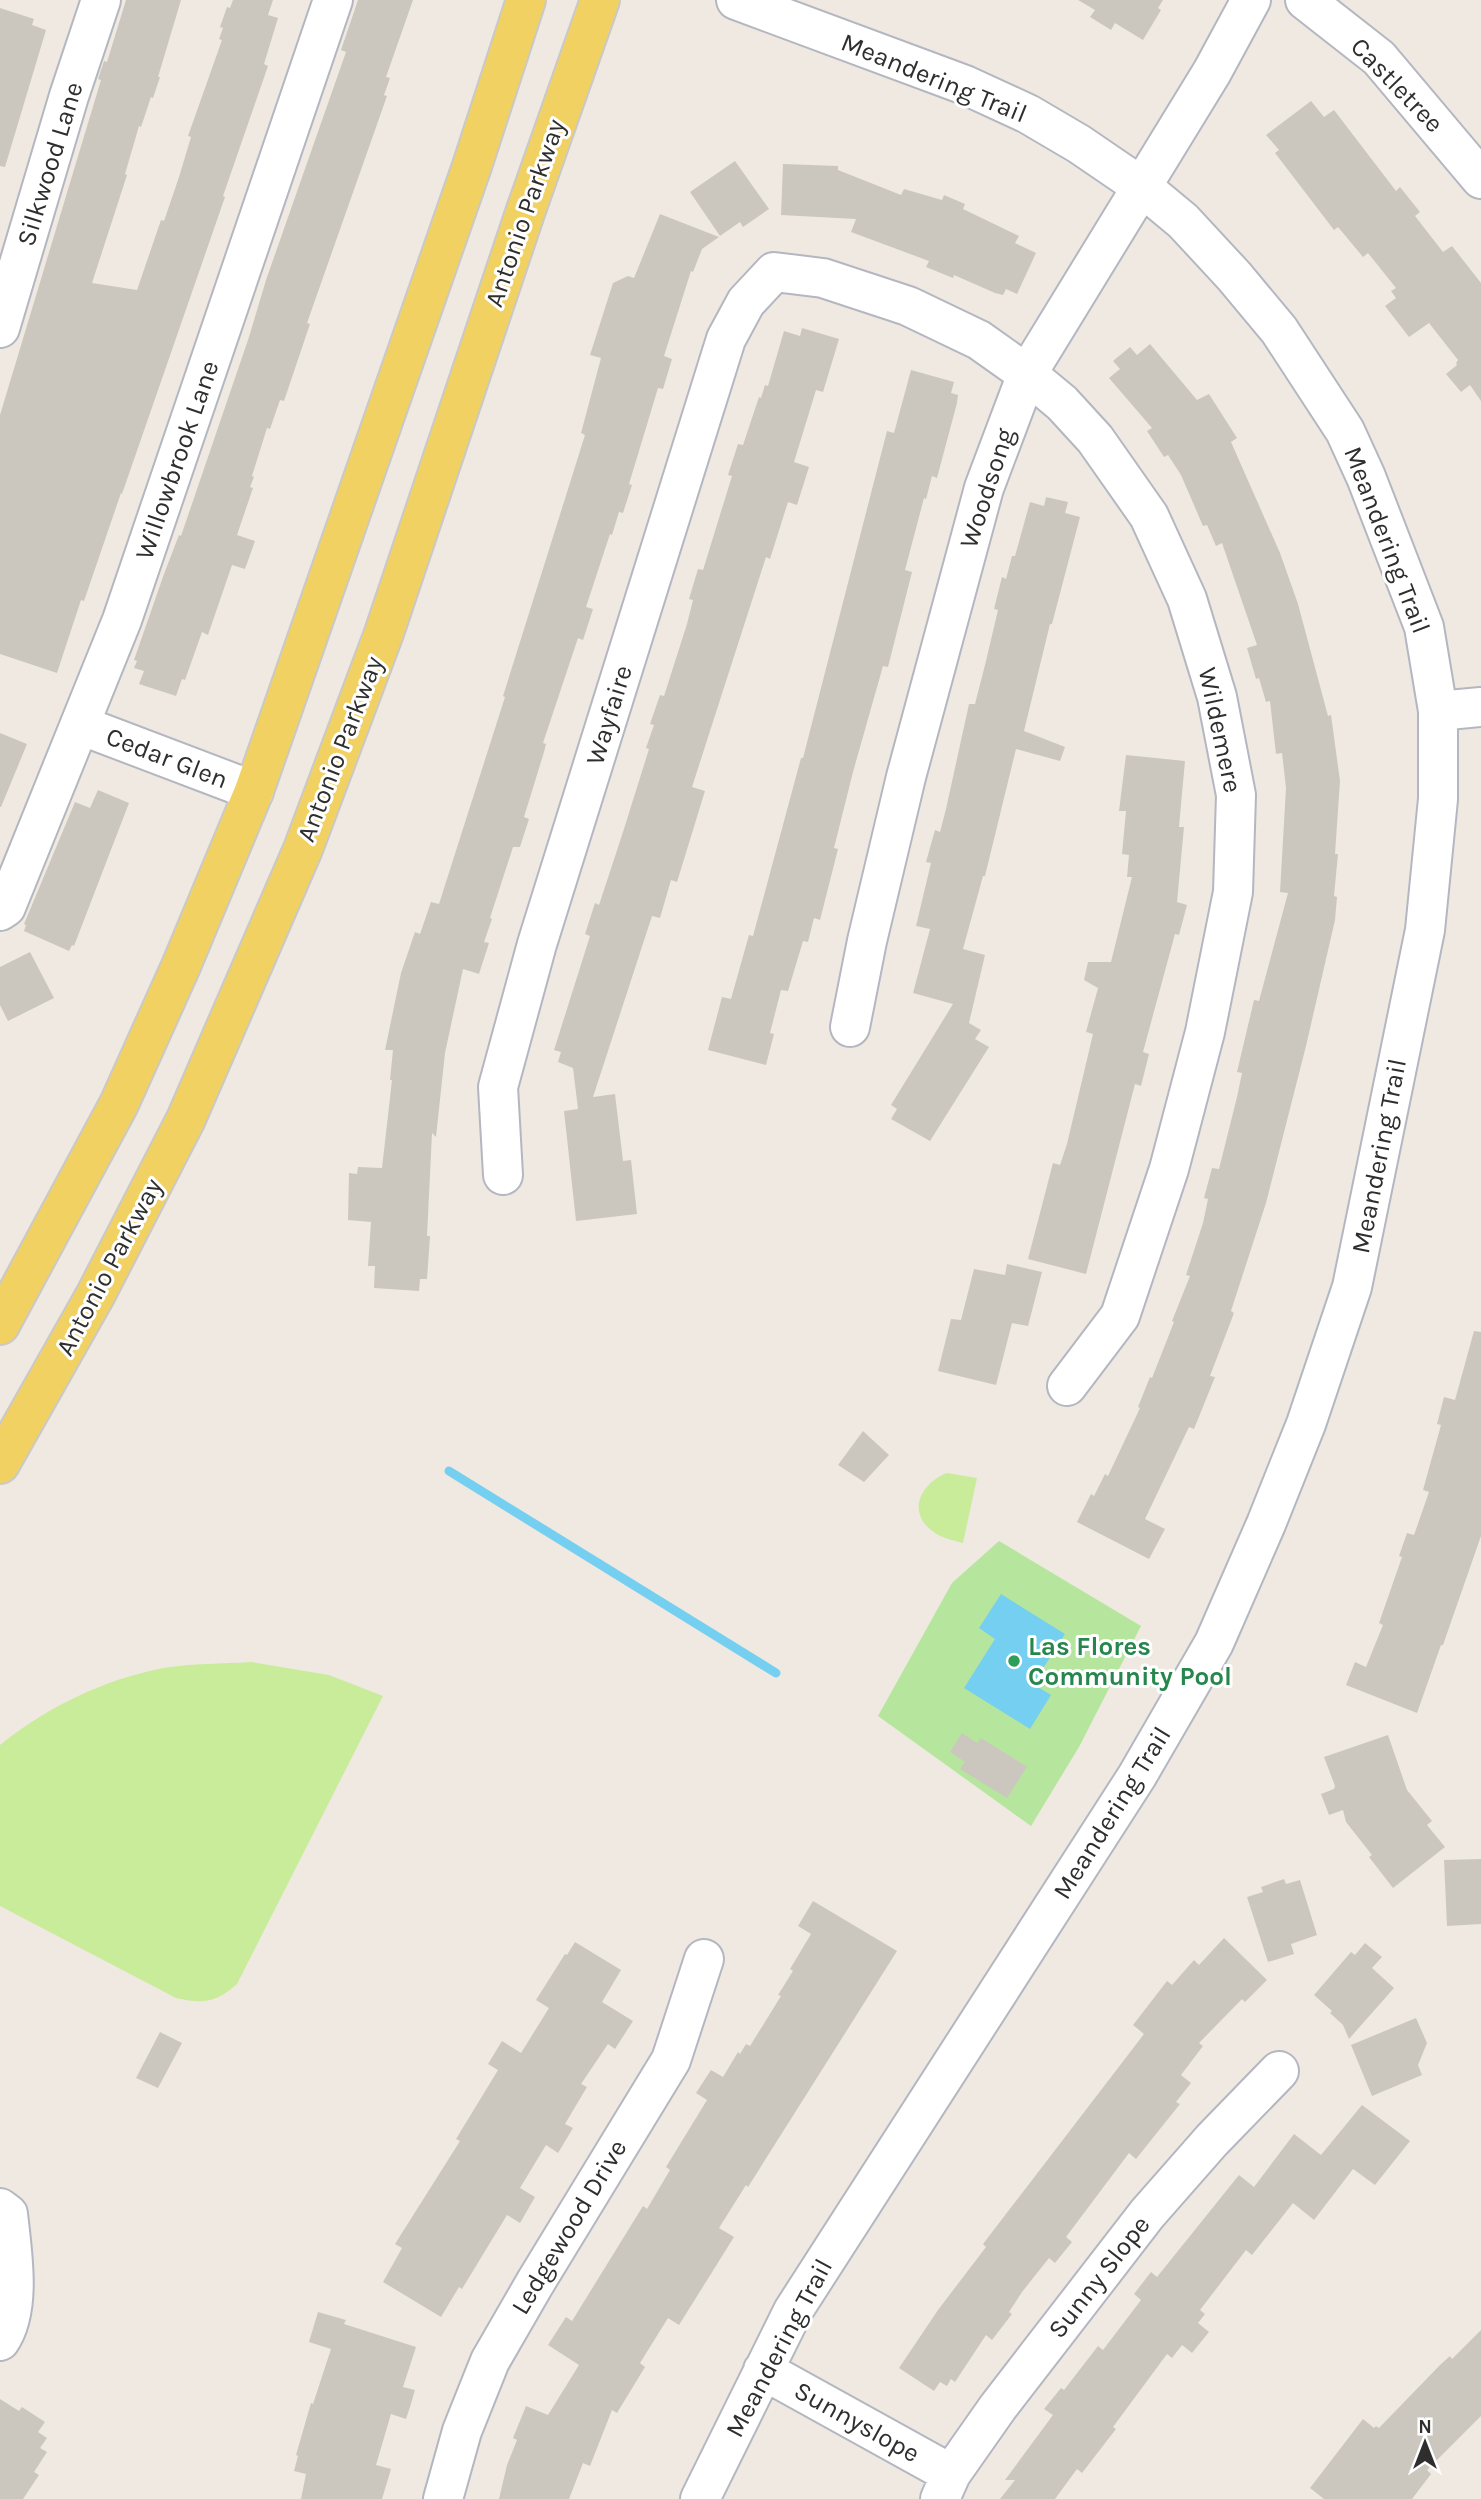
<svg xmlns="http://www.w3.org/2000/svg" width="1481" height="2499" font-family="Karla,sans-serif">
<style>
.green{fill:#b6e59e}
.pitch{fill:#c9ec9a}
.water{fill:#75cff0}
.lines{fill:none;stroke-linecap:round;stroke-linejoin:round}
.stream{stroke:#75cff0;stroke-width:9}
.building{fill:#cbc7bf}
.minor-casing{stroke:#b4b7c1;stroke-width:42}
.major-casing{stroke:#c9c9c9;stroke-width:42}
.minor{stroke:#fff;stroke-width:38}
.major{stroke:#f2d163;stroke-width:38}
.leisure-dot{fill:#2e9e5b;stroke:#fff;stroke-width:2.5}
.labels{text-anchor:middle;dominant-baseline:central;stroke-width:6;stroke-linejoin:round;paint-order:stroke}
.street-label{font-size:26px;fill:#2e2e2e;stroke:#fff}
.leisure-label{font-size:26px;font-weight:bold;fill:#27864d;stroke:#fff;text-anchor:start}
</style>
<rect width="100%" height="100%" fill="#efe9e1"/>
<!-- green -->
<path class="green" d="M999,1541L1141,1626L1079,1747L1031,1826L878,1716L952,1583Z"/>
<!-- pitch -->
<path class="pitch" d="M947,1473L977,1478L963,1543C952,1540 940,1538 931,1530C906,1510 923,1482 947,1473Z
M251,1662L329,1675L383,1696L237,1984C216,2003 203,2004 176,1998L0,1906V1745C47,1707 105,1679 164,1668C192,1663 222,1664 251,1662Z"/>
<!-- water -->
<path class="water" d="M1001,1594L1065,1634L1033,1684L1051,1695L1030,1729L964,1688L995,1639L979,1628Z"/>
<g class="lines">
<!-- stream -->
<path class="stream" d="M449,1471L776,1673"/>
</g>
<!-- building -->
<path class="building" d="M126,0H181L158,77H160L153,98L151,97L141,127L139,126L125,174L127,175L92,283L137,290L161,220L164,221L179,177L191,137L188,136L222,40L219,39L223,28L220,27L227,7L230,8L233,0H273L268,15L278,18L264,64L268,66L223,196L225,197L122,494L121,493L84,601L81,600L57,673L0,654V415L101,80L98,79L104,61L107,62Z
M358,0H413L386,77L390,78L384,95L387,96L313,306L307,323L310,324L284,401L280,400L270,429L267,428L252,476L254,477L250,487L253,488L237,535L255,541L245,569L232,565L208,635L202,632L185,680L182,679L176,696L139,684L144,671L134,668L137,661L134,660L164,574L179,535L181,536L249,337L266,280L346,52L341,50Z
M1078,0H1163L1158,8L1161,10L1143,40L1115,23L1111,30L1090,17L1095,10Z
M0,8L34,19L32,25L46,30L5,167L0,166Z
M1311,101L1324,117L1334,110L1396,191L1400,187L1420,212L1415,216L1443,252L1452,246L1481,283V401L1470,385L1461,392L1446,374L1457,365L1456,363L1458,360L1429,323L1409,337L1385,306L1396,298L1391,291L1396,288L1368,253L1363,257L1338,227L1334,230L1275,153L1279,150L1266,135Z
M735,161L769,209L743,227L740,222L720,236L690,192Z
M783,164L838,166V170L901,195L904,189L942,200L944,195L965,204L963,209L1019,236L1015,243L1036,253L1017,294L1006,289L1003,295L995,293L954,275L953,278L926,267L929,261L851,232L856,219L781,215Z
M660,214L719,237L702,249L693,272L691,271L664,356L672,359L663,389L658,388L629,484L632,485L623,513L619,512L612,535L610,534L586,607L593,609L583,640L578,638L543,743L546,744L544,752L524,817L529,819L520,847H513L490,918L492,919L484,942L489,943L479,974L463,969L445,1053L436,1137L432,1133L427,1236H430L427,1279H420L419,1291L374,1288L375,1266H368L371,1222L348,1220L349,1173L357,1174L358,1167L382,1168L392,1080H390L393,1050H385L401,973L415,932L420,934L431,902L439,904L505,697L503,696L585,435L581,433L601,358L590,355L613,283L628,276L634,278Z
M802,328L839,339L823,392L816,390L794,462L809,467L797,505L788,502L770,559L766,557L692,787L705,791L677,882L671,880L660,918L652,916L593,1097L615,1094L623,1161L631,1160L637,1214L576,1221L564,1111L578,1109L573,1068L558,1062L561,1052L554,1050L590,936L585,934L595,903L599,905L623,832L649,749L646,748L654,725L650,724L660,695L664,696L687,624L693,600L689,599L698,569L703,570L732,476L728,475L738,444L743,445L759,397L761,398L765,385L768,386L784,331L800,336Z
M1150,344L1197,400L1209,394L1237,438L1231,442L1280,553L1298,604L1328,716L1331,715L1340,781L1335,854H1338L1334,896L1337,897L1335,920L1306,1046L1266,1203L1231,1311L1234,1313L1210,1376L1215,1377L1194,1429L1189,1427L1145,1519L1165,1529L1149,1559L1077,1522L1091,1494L1094,1496L1105,1474L1108,1476L1140,1408L1138,1407L1150,1377L1152,1378L1174,1322L1172,1321L1190,1276L1186,1275L1203,1223L1208,1199L1204,1198L1212,1168L1219,1169L1237,1097L1242,1073L1237,1072L1254,1000L1259,1001L1288,893L1280,892L1286,788L1282,753L1276,754L1270,701L1266,702L1259,678L1256,679L1247,648L1257,645L1222,543L1216,546L1207,525L1203,526L1181,475L1168,455L1164,457L1147,431L1152,428L1109,378L1120,369L1113,361L1130,347L1137,355Z
M911,370L954,382L951,393L958,395L957,403L937,478L932,476L926,499L924,498L905,570L912,572L888,667L883,666L853,772L834,848L838,849L820,920L814,918L808,942L803,941L788,991L781,990L770,1033L774,1034L766,1065L708,1050L722,997L731,999L749,935L753,936L801,758H803L887,431L894,433Z
M1046,497L1068,502L1065,513L1080,517L1052,624H1050L1024,731L1065,747L1060,761L1016,749L985,876H983L963,949L985,955L969,1023L981,1030L975,1039L989,1047L930,1141L891,1119L897,1109L891,1105L953,1004L913,993L930,929L916,926L931,863L926,862L935,830L940,832L946,809L969,704H975L986,661L998,610L994,609L1002,577L1006,579L1012,556H1015L1030,502L1044,506Z
M0,733L27,744L1,807H0Z
M1126,755L1185,761L1179,827H1184L1177,902L1187,905L1179,935L1175,934L1143,1052L1149,1054L1141,1086L1135,1084L1086,1274L1028,1259L1053,1163L1060,1165L1067,1144L1093,1034L1086,1032L1098,988L1084,980L1088,962H1111L1132,877H1127L1129,855L1122,854L1126,811H1119Z
M98,790L129,803L74,946L72,945L69,951L24,931L26,925L24,924L75,802L90,808Z
M30,952L54,998L8,1021L0,1005V967Z
M1007,1264L1042,1272L1028,1326L1012,1323L996,1385L938,1371L951,1319L961,1320L974,1269L1005,1275Z
M1474,1331L1481,1332V1536L1443,1645H1441L1417,1713L1346,1685L1355,1662L1366,1667L1383,1625L1379,1623L1402,1557L1399,1556L1407,1533L1414,1535L1429,1492L1423,1490L1441,1425L1437,1424L1444,1397L1455,1400Z
M863,1431L889,1455L864,1482L838,1465Z
M962,1733L977,1743L981,1738L1027,1767L1007,1798L960,1769L965,1762L950,1752Z
M1388,1735L1407,1790L1432,1821L1427,1825L1445,1847L1393,1888L1369,1857L1372,1855L1346,1822L1343,1810L1329,1815L1321,1794L1334,1789L1335,1786L1324,1757Z
M1481,1859V1924L1447,1926L1444,1860Z
M1284,1879L1286,1884L1300,1880L1317,1935L1291,1944L1294,1954L1268,1962L1247,1897L1263,1892L1261,1887Z
M813,1901L897,1951L748,2187L746,2185L719,2228L734,2237L679,2325L668,2318L640,2363L645,2367L617,2413L612,2410L590,2466L583,2463L569,2499H499L507,2465L517,2440L513,2438L526,2406L548,2415L579,2365L548,2345L566,2317L572,2321L643,2206L647,2209L670,2170L666,2167L707,2100L696,2093L711,2070L723,2077L738,2052L740,2054L746,2044L750,2046L781,1996L778,1995L793,1971L790,1969L811,1934L798,1926Z
M1224,1938L1267,1980L1245,2002L1242,1999L1199,2043L1203,2046L1181,2075L1191,2083L1176,2102L1180,2104L1136,2159L1129,2153L1066,2237L1072,2242L1055,2263L1049,2258L1022,2292L1009,2312L1012,2314L992,2340L986,2335L955,2382L951,2379L947,2386L940,2382L934,2391L899,2368L938,2310L986,2247L983,2244L1144,2034L1133,2025L1167,1981L1172,1985L1194,1960L1199,1965Z
M575,1942L621,1970L602,2002L633,2021L615,2049L608,2044L581,2084L587,2087L565,2124L573,2128L558,2153L546,2145L520,2188L535,2197L520,2223L507,2215L462,2289L459,2287L441,2317L383,2282L402,2248L395,2244L460,2141L456,2139L498,2070L488,2064L502,2041L521,2053L549,2008L536,2000L565,1954L567,1955Z
M1365,1943L1382,1957L1372,1968L1394,1988L1349,2039L1343,2025L1330,2013L1332,2011L1314,1995L1351,1952L1355,1955Z
M1416,2018L1427,2043L1418,2065L1422,2075L1372,2096L1351,2045Z
M160,2032L182,2043L158,2088L136,2078Z
M1362,2105L1410,2141L1375,2185L1353,2169L1314,2220L1293,2203L1252,2255L1246,2250L1200,2310L1205,2314L1198,2323L1209,2332L1192,2353L1182,2345L1172,2358L1167,2354L1113,2427L1116,2429L1082,2473L1077,2469L1055,2499H1000L1015,2480H1005L1053,2415L1044,2409L1061,2388L1064,2390L1098,2346L1103,2350L1141,2300L1134,2294L1151,2272L1157,2277L1239,2175L1254,2187L1294,2134L1321,2155Z
M318,2312L346,2320L344,2324L416,2347L403,2387L415,2390L410,2407L406,2419L391,2414L376,2465L391,2469L382,2499H301L306,2474L294,2471L298,2456L296,2455L311,2403L313,2404L331,2349L309,2342Z
M1481,2330V2416L1427,2470L1431,2474L1412,2499H1324L1310,2488L1363,2419L1374,2428L1376,2426L1379,2428L1440,2365L1450,2356L1452,2359Z
M0,2399L19,2411L22,2407L45,2422L38,2432L47,2438L40,2448L47,2452L34,2472L39,2475L23,2499H0Z"/>
<g class="lines">
<!-- minor casing -->
<g class="minor-casing">
<path id="minor" d="M1305,0L1379,58L1481,179
M0,328L69,96L101,0
M1438,711L1481,707
M80,725L254,791
M0,911L6,907L122,620L333,0
M850,1027L867,941L906,777L984,488L1027,374L1212,72L1251,0
M503,1175L498,1087L537,944L726,339L746,302L774,272L823,278L908,306L979,340L1027,374L1062,403L1095,439L1149,516L1187,599L1217,697L1236,795L1233,892L1205,1032L1169,1169L1120,1316L1067,1386
M0,2208L8,2214C12,2251 22,2310 0,2341
M763,2370L951,2474
M443,2499L462,2431L490,2361L535,2283L671,2060L704,1959
M700,2499L793,2311L1137,1776L1214,1643L1266,1524L1306,1424L1352,1287L1425,930L1438,799V711L1424,627L1366,477L1345,431L1279,330L1234,276L1183,221L1142,187L1079,144L1028,114L965,85L736,0
M940,2499L951,2474L998,2407L1147,2214L1212,2140L1279,2071"/>
</g>
<!-- major casing -->
<g class="major-casing">
<path id="major" d="M0,1325L119,1104L181,966L254,791L472,166L526,0
M0,1464L96,1294L186,1119L303,849L384,633L526,210L600,0"/>
</g>
<!-- minor -->
<use href="#minor" class="minor"/>
<!-- major -->
<use href="#major" class="major"/>
</g>
<!-- markers -->
<circle class="leisure-dot" cx="1014" cy="1661" r="7"/>
<g class="labels">
<!-- street labels -->
<g class="street-label">
<text transform="translate(934 78) rotate(22)">Meandering Trail</text>
<text transform="translate(1397 85) rotate(46)">Castletree</text>
<text transform="translate(50 164) rotate(-73)">Silkwood Lane</text>
<text transform="translate(525 213) rotate(-71)">Antonio Parkway</text>
<text transform="translate(177 460) rotate(-71)">Willowbrook Lane</text>
<text transform="translate(987 488) rotate(-72)">Woodsong</text>
<text transform="translate(1387 540) rotate(69)">Meandering Trail</text>
<text transform="translate(609 715) rotate(-73)">Wayfaire</text>
<text transform="translate(1220 730) rotate(78)">Wildemere</text>
<text transform="translate(340 749) rotate(-69)">Antonio Parkway</text>
<text transform="translate(167 758) rotate(21)">Cedar Glen</text>
<text transform="translate(1379 1156) rotate(-79)">Meandering Trail</text>
<text transform="translate(109 1267) rotate(-62)">Antonio Parkway</text>
<text transform="translate(1112 1813) rotate(-58)">Meandering Trail</text>
<text transform="translate(569 2227) rotate(-59)">Ledgewood Drive</text>
<text transform="translate(1099 2277) rotate(-52)">Sunny Slope</text>
<text transform="translate(779 2348) rotate(-62)">Meandering Trail</text>
<text transform="translate(857 2422) rotate(29)">Sunnyslope</text>
</g>
<!-- leisure labels -->
<g class="leisure-label">
<text x="1028" y="1646">Las Flores<tspan x="1028" dy="30">Community Pool</tspan></text>
</g>
</g>
<!-- north arrow -->
<g transform="translate(1425 2443)" stroke="#ffffff" stroke-width="5" paint-order="stroke">
<path d="M0-5L12 26L0 18L-12 26Z" fill="#2e2e2e"/>
<text y="-10" font-size="19" font-weight="bold" text-anchor="middle" fill="#2e2e2e">N</text>
</g>
</svg>
